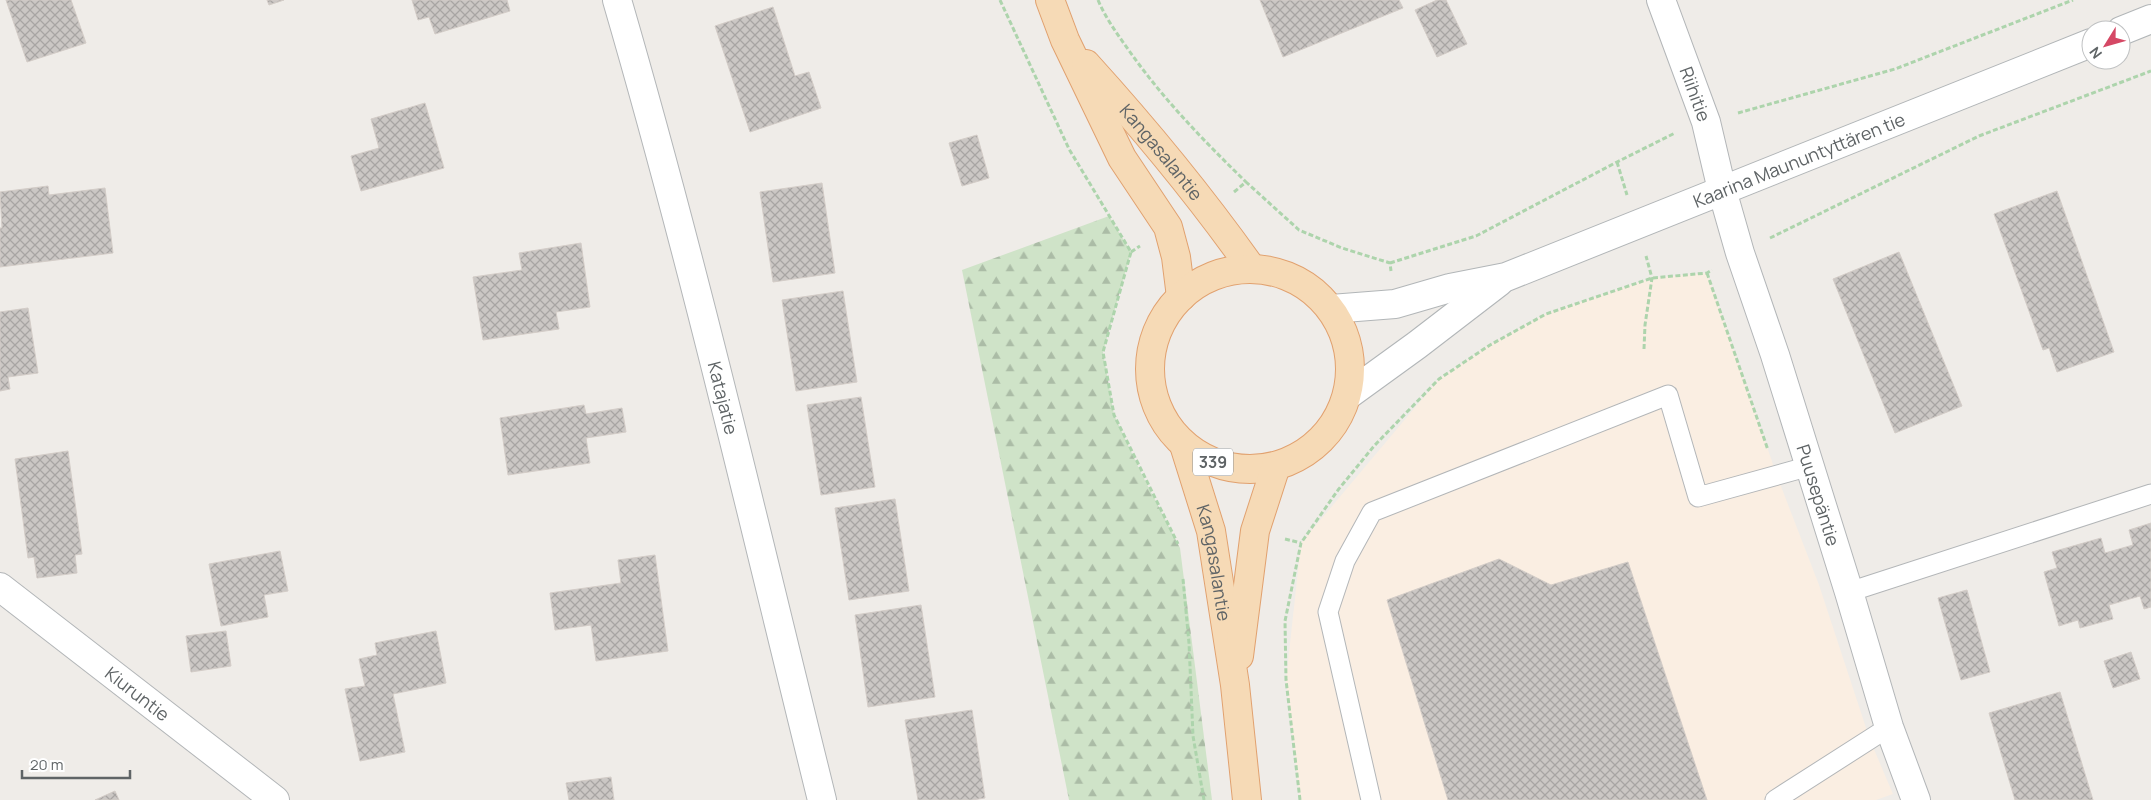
<svg xmlns="http://www.w3.org/2000/svg" width="2151" height="800" font-family="Manrope,sans-serif">
<style>
.commercial{fill:#faeee2}
.forest{fill:url(#forest-firs)}
.building{fill:url(#building-cross-hatch);stroke:#d3ccc7}
.lines{fill:none;stroke-linecap:round;stroke-linejoin:round}
.service-casing{stroke:#b3b6b8;stroke-width:21}
.minor-casing{stroke:#b3b6b8;stroke-width:30}
.secondary-casing{stroke:#b2b6b8;stroke-width:30}
.primary-casing{stroke:#e1a16f;stroke-width:30}
.path{stroke:#add4ac;stroke-width:3;stroke-dasharray:5 2.5;stroke-linecap:butt}
.service{stroke:#fff;stroke-width:19}
.minor{stroke:#fff;stroke-width:28}
.secondary{stroke:#fff;stroke-width:28}
.primary{stroke:#f6dab6;stroke-width:28}
.labels{text-anchor:middle;dominant-baseline:central;stroke-width:4;stroke-linejoin:round;paint-order:stroke}
.shield{fill:#fff;stroke:#8f9294;stroke-width:1}
.shield-label{font-size:16px;font-weight:bold;fill:#5f6466}
.street-label{font-size:18px;fill:#5f6466;stroke:#fff}
</style>
<defs>
<pattern id="forest-firs" width="22" height="20" patternUnits="userSpaceOnUse" patternTransform="scale(1.25)"><rect width="22" height="20" fill="#cfe3c8"/><path d="M5 1l3.5 6h-7zM16 11l3.5 6h-7z" fill="#abbca6"/></pattern>
<pattern id="building-cross-hatch" width="8" height="8" patternUnits="userSpaceOnUse" patternTransform="scale(1.25)"><rect width="8" height="8" fill="#cbc7c4"/><path d="M0 0l8 8M0 8l8-8" fill="none" stroke="#a8a5a3"/></pattern>
</defs>
<rect width="100%" height="100%" fill="#efece8"/>
<!-- commercial -->
<path class="commercial" d="M1707,273L1777,476L1819,585L1870,740L1893,794L1876,800H1300L1286,680L1301,543L1439,379L1490,345L1546,314L1652,278Z"/>
<!-- forest -->
<path class="forest" d="M1109,216L1131,252L1103,352L1114,415L1141,473L1180,548L1212,800H1069L962,270Z"/>
<!-- building -->
<path class="building" d="M6,0H71L86,43L27,62Z
M267,0H284L269,5Z
M412,0H507L510,11L435,34L429,17L418,20Z
M1260,0H1399L1403,8L1283,57Z
M1437,0H1446L1467,44L1437,57L1415,10Z
M773,7L795,76L809,72L821,108L750,132L715,26Z
M425,103L444,168L361,191L351,156L379,148L371,119Z
M977,135L989,178L962,186L949,143Z
M822,183L835,273L773,282L760,192Z
M48,186L49,195L105,188L113,253L0,267V228H2L0,192Z
M2057,191L2114,352L2057,372L2049,348L2043,350L1994,214Z
M581,243L590,307L556,312L559,329L483,340L473,277L522,270L519,253Z
M1899,252L1962,406L1895,433L1833,279Z
M843,291L857,382L796,391L782,300Z
M28,308L38,373L8,377L10,389L0,391V312Z
M861,397L875,487L821,495L807,405Z
M584,405L586,414L622,408L626,432L586,438L590,463L508,475L500,418Z
M68,451L82,554L75,555L77,573L37,578L34,557L28,558L15,459Z
M895,499L909,591L849,600L835,508Z
M2151,523V607L2144,609L2140,596L2109,605L2113,619L2080,628L2078,620L2059,626L2044,572L2057,568L2052,552L2101,538L2105,553L2133,545L2129,530Z
M280,551L288,591L264,595L268,617L221,626L209,564Z
M655,555L668,651L596,661L591,625L555,630L550,593L621,583L618,560Z
M1499,559L1551,585L1628,562L1707,800H1448L1387,600Z
M1967,590L1990,672L1961,680L1938,598Z
M921,605L935,697L868,707L855,615Z
M226,631L231,666L191,672L186,636Z
M436,631L446,683L393,694L405,752L360,761L345,689L365,686L359,659L377,655L375,643Z
M2131,652L2140,679L2113,688L2104,661Z
M2060,692L2093,800H2015L1989,713Z
M972,710L985,798L972,800H918L905,720Z
M611,777L614,800H569L566,783Z
M115,791L119,800H95Z"/>
<g class="lines">
<!-- service casing -->
<g class="service-casing">
<path id="service" d="M1849,592L2151,494
M1371,800L1328,612L1345,561L1372,512L1668,395L1698,497L1810,466
M1775,800L1889,727"/>
</g>
<!-- minor casing -->
<g class="minor-casing">
<g id="minor">
<path id="s1" d="M617,0C694,264 756,533 822,800"/>
<path id="s2" d="M1661,0L1706,122L1722,190L1740,253L1775,355L1849,592L1889,727L1916,800"/>
<path id="s3" d="M0,587L275,800"/>
</g>
</g>
<!-- secondary casing -->
<g class="secondary-casing">
<g id="secondary">
<path d="M2121,31L2151,19"/>
<path id="s4" d="M1331,309L1395,304L1450,288L1506,277L2091,43"/>
<path d="M1348,395L1417,345L1499,282"/>
</g>
</g>
<!-- primary casing -->
<g class="primary-casing">
<g id="primary">
<path d="M1050,0L1065,40L1122,158L1168,227L1176,257L1181,297"/>
<path id="s5" d="M1086,64C1145,129 1201,197 1252,269"/>
<circle cx="1250" cy="369" r="100"/>
<path id="s6" d="M1184,445L1211,531L1235,685L1247,800"/>
<path d="M1239,656L1255,531L1276,466"/>
</g>
</g>
<!-- path -->
<path class="path" d="M1000,0L1069,149L1131,252L1103,352L1114,415L1178,544
M1098,0C1106,19 1118,35 1130,52C1164,100 1204,141 1246,182
M1738,113L1895,69L2073,0
M1617,162L1627,195
M1234,192L1246,182L1299,230L1342,248L1390,263L1391,271
M1770,238L1979,136L2151,71
M1131,252L1140,246
M1390,263L1476,236L1617,162L1675,133
M1707,273L1768,450
M1644,349L1645,325L1652,278L1646,256
M1285,539L1301,543
M1183,579L1189,643L1193,736L1204,800
M1300,800L1286,680L1285,621L1301,543L1338,490L1374,446L1439,379L1490,345L1546,314L1652,278L1707,273L1712,270"/>
<!-- service -->
<use href="#service" class="service"/>
<!-- minor -->
<use href="#minor" class="minor"/>
<!-- secondary -->
<use href="#secondary" class="secondary"/>
<!-- primary -->
<use href="#primary" class="primary"/>
</g>
<g class="labels">
<!-- shield labels -->
<rect class="shield" x="1193" y="448.5" width="40" height="27" rx="4"/>
<g class="shield-label">
<text x="1213" y="462">339</text>
</g>
<!-- street labels -->
<g class="street-label">
<text stroke="none"><textPath href="#s2" startOffset="100">Riihitie</textPath></text>
<text stroke="none"><textPath href="#s5" startOffset="116">Kangasalantie</textPath></text>
<text stroke="none"><textPath href="#s4" startOffset="494">Kaarina Maununtyttären tie</textPath></text>
<text stroke="none"><textPath href="#s1" startOffset="412">Katajatie</textPath></text>
<text stroke="none"><textPath href="#s2" startOffset="520">Puusepäntie</textPath></text>
<text stroke="none"><textPath href="#s6" startOffset="122">Kangasalantie</textPath></text>
<text stroke="none"><textPath href="#s3" startOffset="174">Kiuruntie</textPath></text>
</g>
</g>
<!-- north arrow -->
<g transform="translate(2106 45) rotate(233)"><circle r="24" fill="#ffffff" stroke="#bfc1c2"/>
<path d="M0-4L9 19L0 12L-9 19Z" fill="#d54865"/>
<text y="-8" font-size="14" font-weight="bold" text-anchor="middle" fill="#5f6466">N</text>
</g>
<!-- scale -->
<path d="M22 770v8h108v-8" fill="none" stroke="#5f6466" stroke-width="2.5"/>
<text x="30" y="770" font-size="15" fill="#5f6466" stroke="#ffffff" stroke-width="4" paint-order="stroke">20 m</text>
</svg>
